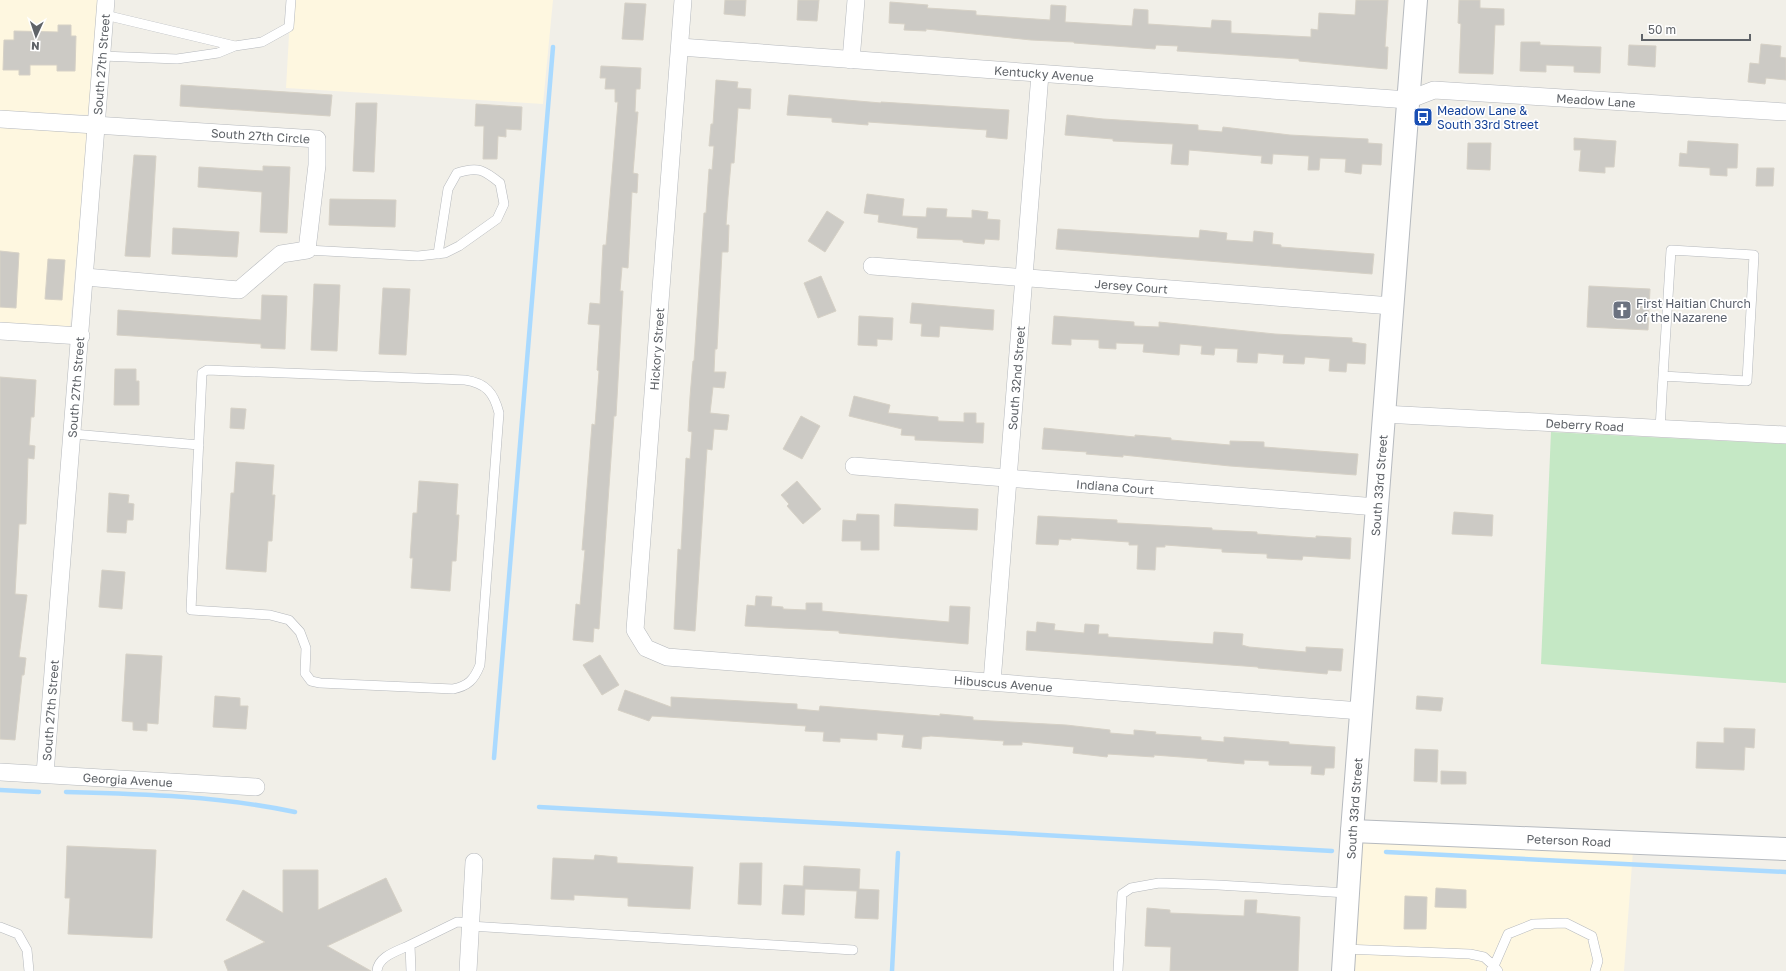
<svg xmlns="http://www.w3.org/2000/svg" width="1786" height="971" font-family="'Golos Text',sans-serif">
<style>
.commercial{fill:#fef7e0}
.green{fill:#c5e8c5}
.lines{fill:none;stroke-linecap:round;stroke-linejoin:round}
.stream{stroke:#aadaff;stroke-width:4.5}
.building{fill:#cccac5;stroke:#d6d1c6}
.lane-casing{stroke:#b5b8bc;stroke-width:10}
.street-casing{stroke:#b5b8bc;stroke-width:18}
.secondary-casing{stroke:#b6babf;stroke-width:24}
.lane{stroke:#fff;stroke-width:9}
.street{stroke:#fff;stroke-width:17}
.secondary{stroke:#fff;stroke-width:22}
.labels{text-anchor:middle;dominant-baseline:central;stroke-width:3.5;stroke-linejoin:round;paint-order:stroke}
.street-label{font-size:12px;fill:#5f6368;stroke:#fff}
.transit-label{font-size:12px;fill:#164399;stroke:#fff;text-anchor:start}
.worship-label{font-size:12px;fill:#5b616d;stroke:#fff;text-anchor:start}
</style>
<rect width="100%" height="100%" fill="#f1efe8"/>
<!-- commercial -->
<path class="commercial" d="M0,0H99L89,115L0,111Z
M291,0H553L543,104L286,88Z
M0,128L88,132L70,327L0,323Z
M1359,839L1633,851L1624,971H1350Z"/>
<!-- green -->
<path class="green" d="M1551,432L1786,444V683L1541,664Z"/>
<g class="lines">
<!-- stream -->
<path class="stream" d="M494,758L553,47
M0,790L39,792
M66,792C143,794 220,796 295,812
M539,807L1332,851
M1386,852L1786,872
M892,971L898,853"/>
</g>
<!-- building -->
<path class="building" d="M725,0H746L745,16L724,14Z
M798,0H819L817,21L797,20Z
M1356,0H1388L1385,47H1388L1387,69L1299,61V59L1177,51L1178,46L1156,45L1155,49L1074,43V42L1031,40L926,29V31L904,30L905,24L889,23L890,2L928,5L927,8L976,11V15L1050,20L1051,5L1066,6L1065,22L1132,26L1134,9L1148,10V24L1211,28L1212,20L1231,21V33L1311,37V29L1318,30L1319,13L1355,15Z
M1459,0H1480V8L1504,9V25H1495L1493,74L1459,73L1461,24L1458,23Z
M625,3L646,4L643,40L622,39Z
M58,25H71V36H76L75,71H57V65H30V75H19V70H3L4,40H14V31L58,32Z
M1521,42H1540V45L1601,47L1600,73L1574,72V66L1546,65V72L1520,71Z
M1761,44L1781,46L1780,57L1786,58V80L1766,78L1765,84L1748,82L1750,63L1759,64Z
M1629,45L1656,46L1655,67L1628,65Z
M601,66L641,68L640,89H636L635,112H638L633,173L638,174L637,193L632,192L628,268L622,267L620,291H623L616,416H614L599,629L594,628L593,642L573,640L576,604L580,605L585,550H582L585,514L592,424L595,425L599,371L597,370L600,325L588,324L590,303L600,304L603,245H606L618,102H615V89H605L606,78H600Z
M716,80L738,82L737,88L751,89L750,109L738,108L734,163H731L728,197L726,225H729L728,252H722L717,349H715L714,372H726L724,388L713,387L710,413L729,415L727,430L714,429L712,450L707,449L695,631L674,629L678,549L681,550L686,458L690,459L692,432L688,431L690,397L693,361H694L704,213H706L709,169L712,170L714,146H709L711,124H713Z
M181,85L332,95L330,116L180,106Z
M789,95L881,103V102L1009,110L1007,139L986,137L987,130L868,122V125L832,122V118L787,115Z
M356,103H377L374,172L353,171Z
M476,104L522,107L521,130L506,129V137L498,136L497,159H483L484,126H475Z
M1067,115L1103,119L1198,125V130L1222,132L1223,127L1290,135L1368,139V143L1382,144L1381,165L1362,164L1361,174L1345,172L1346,159L1320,158L1319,170H1308L1309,156L1273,154L1272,164L1261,163L1262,156L1189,150L1188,165L1171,164L1173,144L1113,141V139L1065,135Z
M1574,138L1616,141L1614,167H1605V173L1579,171L1581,150H1574Z
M1688,141L1738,144L1737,168H1727V176L1710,175V168L1679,166L1680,153L1687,154Z
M1468,143H1491L1490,170L1467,169Z
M134,155L156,156L150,257L125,256Z
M263,166L290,167L287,233L260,232L262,192L198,187L199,167L263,171Z
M1757,168H1774L1773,186H1756Z
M867,194L904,199L902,216L926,217L927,208L947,209L946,217L972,218V210L988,212L987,219L1000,220L999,240L985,239L984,244L963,242V240L917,238L918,228L878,222L879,215L864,213Z
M330,199L396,200L395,227L329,225Z
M827,211L844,222L825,252L808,241Z
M173,228L239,232L237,257L172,254Z
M1058,229L1199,238L1200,230L1227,233L1226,240L1253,242L1254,231L1273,233L1272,244L1281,245V247L1374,254L1372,274L1056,249Z
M0,251L19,253L16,308L0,307Z
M48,259L65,260L62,300L45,299Z
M821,276L836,311L818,318L804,283Z
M314,284L340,285L337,351L311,350Z
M1589,286L1650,289L1648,330L1587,327Z
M383,288L410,289L406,355L379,354Z
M262,295L287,296L285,349L261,348V344L117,335L118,310L261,320Z
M912,303L994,310L993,330L940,326L939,337L921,336L922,324L910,323Z
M859,316L893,318L892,340L877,339V346L858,345Z
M1054,316L1134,322V326L1159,327V322L1275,334L1352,338V342L1366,344L1365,364L1347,363L1346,372L1329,371L1330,359L1305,357L1304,364L1283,363L1284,355L1258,353L1257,363L1237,362L1238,349L1215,348L1214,355L1201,354L1202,346L1180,344L1179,355L1143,352L1144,344L1116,343V349L1099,348V340L1071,339V345L1052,344Z
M115,369H136V381H139V405H114Z
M0,377L36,380L34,417H31L29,445L35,446L34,459L28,458L26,524H19L15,594L27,595L19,657L26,658L24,675H22L15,740L0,739Z
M854,396L890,405L888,413L938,417V421L964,422V413H976V423H984L983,443L915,440V436L901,435L902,429L849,416Z
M231,408L246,409L244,429L230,428Z
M801,416L820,426L802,459L783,449Z
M1044,428L1135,437V435L1171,438V440L1230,445V441L1264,442V447L1358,454L1356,475L1230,466L1123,455V457L1086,454L1087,452L1042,449Z
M236,462L274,465L272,495H275L272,541H268L266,572L226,569L231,493H234Z
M419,481L458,484L456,515H459L456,561H452L450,591L411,588L413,558H410L413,513H417Z
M797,481L821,509L803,524L787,506L789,504L781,495Z
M109,493L129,495L128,503L134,504L133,520H127L126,533L107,532Z
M895,504L978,509L977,530L894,526Z
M1454,512L1493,515L1492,536L1452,534Z
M857,514L879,515V550H861V541H842L843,520L856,521Z
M1038,516L1117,520V523L1212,528V530L1257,532V534L1316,538V536L1351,538L1350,559L1303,556L1302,560L1267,558V554L1222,552V549L1165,545V547H1156L1155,570L1137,569L1138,545H1129V542L1071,538V540L1059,539L1058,545L1036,544Z
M102,570L125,572L122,609L99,607Z
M756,596L772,597L771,606L783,607V609L806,610V603H822V611L949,622L950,606L970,607L968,644L839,633V631L745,626L747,605L755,606Z
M1037,622L1055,624L1054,630L1084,633L1085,624L1099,625L1098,634H1108V637L1213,644L1214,632L1243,634L1242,645L1249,647L1306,652V647L1343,649L1341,671L1328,670L1327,674L1258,668V667L1026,650L1027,631L1036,632Z
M126,654L162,656L158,724L147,723V731L133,730V722L122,721Z
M600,655L619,685L602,695L583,665Z
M625,690L671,707V697L797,704V709L819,711L820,706L940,716V714L973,717V720L1066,725L1110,730V733L1134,735V730L1156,732L1155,734L1201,737V740L1224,742V737L1289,742V744L1335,747L1334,768H1325L1324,775L1311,774L1312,766L1269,765V761L1244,760V764L1207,761L1208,759L1154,755V757L1108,754L1107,757L1073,753L1074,747L1022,742V745H1003L1004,741L931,736L922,737L921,749L902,747L904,735L877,733V740L840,738V742L823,741L824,732L805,731L806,726L652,716L649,721L618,710Z
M215,696L240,698V706H248L246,729L213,727Z
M1417,696L1443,698L1441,711L1416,709Z
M1724,728L1755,729L1754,748L1745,747L1744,770L1696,768L1697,742L1724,743Z
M1415,749L1438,750L1437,782L1414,781Z
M1441,771L1466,772V784H1441Z
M67,846L156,850L152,938L68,934L70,898H65Z
M595,855L617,857V863L693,867L690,909L628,906V898L574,895V900L551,899L553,858L594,860Z
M740,863H762L761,905L738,904Z
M804,866L860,869L859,889L879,890L878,919L855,918L857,891L805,889L804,915L782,914L784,885L803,886Z
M283,870H318V910L386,878L402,911L327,946L371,971H228L224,961L265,942L226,920L243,890L283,913Z
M1436,888L1466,890V908L1435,907Z
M1405,896L1427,897L1426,929H1404Z
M1245,900H1257L1256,913L1300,917L1298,971H1170L1171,947L1145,946L1147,908L1170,910V913L1244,916Z"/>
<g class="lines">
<!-- lane casing -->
<g class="lane-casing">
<path id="lane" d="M105,15L235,46
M102,56L177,59L218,53L235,46L262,42L289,27L291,0
M307,250L418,256L445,253L459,246L497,219L504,204L500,183C484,170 478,166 457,173L448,189L438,254
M207,370L465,380C486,383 494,393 499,413L480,665C474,680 468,686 453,689L320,683L311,681L305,673L306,648L300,632L289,620L270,615L191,610L202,373Z
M1660,429L1663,376L1671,250L1754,255L1747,381L1663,376
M73,434L199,445
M470,926L853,950
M0,927L18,934L27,950L29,971
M410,945L457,922L470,923
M1344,949L1470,954L1484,957L1494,966L1491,970
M377,971C378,956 398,951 410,945L411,971
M1118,971L1122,894L1131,888L1159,883L1218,885L1347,893
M1498,971L1494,966L1508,934L1533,924L1566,923L1592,936L1598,961L1595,971"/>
</g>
<!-- street casing -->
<g class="street-casing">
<g id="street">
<path id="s1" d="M683,0L635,630L646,648L667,657L1361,711"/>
<path id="s2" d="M680,47L1408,100L1434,90L1786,112"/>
<path d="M851,60L856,0"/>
<path id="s3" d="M0,119L317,139V165L307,250L281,254L239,290L85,277"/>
<path id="s4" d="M872,266L1392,306"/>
<path d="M0,331L81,336"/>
<path id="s5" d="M1383,414L1786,435"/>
<path id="s6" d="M854,466L1377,507"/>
<path id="s7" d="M992,682L1040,74"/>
<path id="s8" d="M0,772L256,787"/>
<path id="s9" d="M45,774L106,0"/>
<path d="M468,971L474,862"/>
</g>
</g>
<!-- secondary casing -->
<g class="secondary-casing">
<g id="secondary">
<path id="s10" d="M1352,831L1786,849"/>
<path id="s11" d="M1343,971L1352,831L1416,0"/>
</g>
</g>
<!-- lane -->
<use href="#lane" class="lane"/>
<!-- street -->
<use href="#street" class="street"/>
<!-- secondary -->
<use href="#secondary" class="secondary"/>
</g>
<!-- icons -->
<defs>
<g id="bus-square" transform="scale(1)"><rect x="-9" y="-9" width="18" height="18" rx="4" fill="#1a4fb4" stroke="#fff"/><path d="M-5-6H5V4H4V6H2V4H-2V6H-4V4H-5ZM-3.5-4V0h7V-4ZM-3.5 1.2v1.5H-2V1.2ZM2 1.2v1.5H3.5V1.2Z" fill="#fff"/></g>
<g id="church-square" transform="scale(1)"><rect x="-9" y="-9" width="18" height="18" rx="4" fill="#6b7280" stroke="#fff"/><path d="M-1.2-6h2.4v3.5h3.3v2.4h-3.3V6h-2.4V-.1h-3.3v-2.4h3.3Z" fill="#fff"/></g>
</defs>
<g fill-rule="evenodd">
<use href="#bus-square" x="1423" y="117"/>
<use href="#church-square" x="1622" y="310"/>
</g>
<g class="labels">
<!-- street labels -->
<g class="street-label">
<text stroke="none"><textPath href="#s9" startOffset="712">South 27th Street</textPath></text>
<text stroke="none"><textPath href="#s2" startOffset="365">Kentucky Avenue</textPath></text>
<text stroke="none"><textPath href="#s2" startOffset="920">Meadow Lane</textPath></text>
<text stroke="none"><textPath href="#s3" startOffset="261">South 27th Circle</textPath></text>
<text stroke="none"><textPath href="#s4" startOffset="260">Jersey Court</textPath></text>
<text transform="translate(657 349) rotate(-86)">Hickory Street</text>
<text stroke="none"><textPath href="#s7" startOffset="305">South 32nd Street</textPath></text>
<text stroke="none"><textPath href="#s9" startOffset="388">South 27th Street</textPath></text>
<text stroke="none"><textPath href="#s5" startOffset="202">Deberry Road</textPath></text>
<text stroke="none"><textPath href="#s11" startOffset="487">South 33rd Street</textPath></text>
<text stroke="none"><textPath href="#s6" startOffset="262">Indiana Court</textPath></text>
<text stroke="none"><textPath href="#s1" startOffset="1013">Hibuscus Avenue</textPath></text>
<text stroke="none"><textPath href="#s9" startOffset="64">South 27th Street</textPath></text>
<text stroke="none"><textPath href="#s8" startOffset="128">Georgia Avenue</textPath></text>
<text stroke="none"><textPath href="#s11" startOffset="163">South 33rd Street</textPath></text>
<text stroke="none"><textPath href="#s10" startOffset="217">Peterson Road</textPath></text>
</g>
<!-- transit labels -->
<g class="transit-label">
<text x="1437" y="110">Meadow Lane &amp;<tspan x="1437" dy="14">South 33rd Street</tspan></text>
</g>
<!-- worship labels -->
<g class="worship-label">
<text x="1636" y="303">First Haitian Church<tspan x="1636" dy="14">of the Nazarene</tspan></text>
</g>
</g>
<!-- north arrow -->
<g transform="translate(36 36) rotate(183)" stroke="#ffffff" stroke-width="3" paint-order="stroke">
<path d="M0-3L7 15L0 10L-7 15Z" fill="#5f6368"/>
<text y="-6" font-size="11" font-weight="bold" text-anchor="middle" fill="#5f6368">N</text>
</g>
<!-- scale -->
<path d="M1642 34v6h108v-6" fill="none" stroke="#5f6368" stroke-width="2"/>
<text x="1648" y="34" font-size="12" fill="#5f6368" stroke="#ffffff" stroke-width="3" paint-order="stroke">50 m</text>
</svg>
